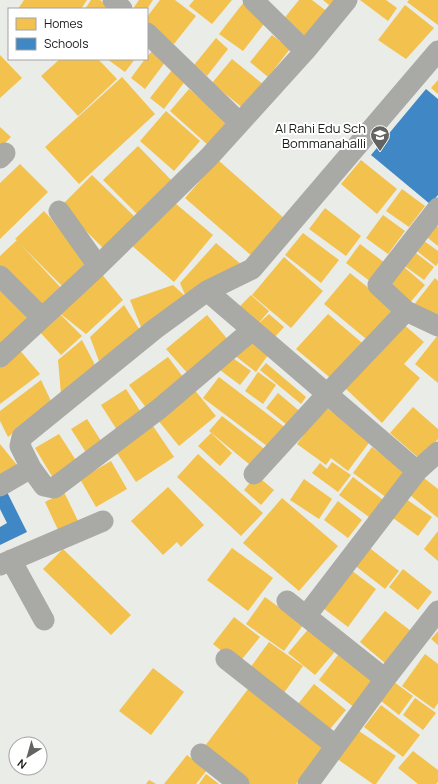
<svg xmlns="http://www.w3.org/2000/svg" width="438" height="784" font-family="Manrope,sans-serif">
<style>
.homes{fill:#f2c14e}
.schools{fill:#3f88c5}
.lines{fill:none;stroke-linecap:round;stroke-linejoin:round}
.minor{stroke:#a9a9a6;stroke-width:21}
.labels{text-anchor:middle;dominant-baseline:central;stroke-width:4;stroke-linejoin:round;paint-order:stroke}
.poi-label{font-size:13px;fill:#1a1b18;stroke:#fff;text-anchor:end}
</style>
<rect width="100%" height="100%" fill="#eaece7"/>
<!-- homes -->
<path class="homes" d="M24,0H87L81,9H18Z
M91,0H100L112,9H85Z
M139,0H153L147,9H136L134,7Z
M160,0H175L196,16L174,44L147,23V17Z
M194,0H232L212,24L189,6Z
M299,0H312L329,13L307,40L282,21Z
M323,0H334L329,5Z
M360,0H386L397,8L388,21Z
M409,0H438V25L407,2Z
M244,2L267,20L243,51L219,34Z
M405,5L434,28L406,59L378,40Z
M272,35L290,49L268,77L250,62Z
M216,38L228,49L207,76L194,65Z
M152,51L166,61L145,89L131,78L145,59H147V57Z
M0,55L22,78L0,98Z
M60,59H98L117,79L78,116L41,76Z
M107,59H135L125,72Z
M232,59L264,85L244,109L212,83Z
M172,70L186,80L164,109L150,98Z
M122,77L155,114L79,184L45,147Z
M438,80V94L431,88Z
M189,89L229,123L209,146L170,111Z
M166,111L200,141L174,171L140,141Z
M0,127L11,137L0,148Z
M138,146L175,184L140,217L103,180Z
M218,160L286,220L253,257L185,198Z
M361,160L397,189L377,214L341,184Z
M20,164L48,192L0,239V183Z
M92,175L135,217L103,248L61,206Z
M402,189L425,206L409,227L386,211Z
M169,198L213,235L174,282L130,244Z
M325,208L361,236L346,256L309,229Z
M44,211L89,260L62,286L21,245L63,290L41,311L0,269V256L17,240L15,239Z
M383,215L405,231L388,254L366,238Z
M433,223L438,227V246L424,235Z
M303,233L339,260L321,283L285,255Z
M420,238L438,251V263L436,266L413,248Z
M216,243L243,266L186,297L180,283Z
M360,244L385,263L371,282L346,263Z
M412,250L434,267L424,280L402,264Z
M284,257L323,291L291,328L252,295Z
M404,267L425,285L408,305L387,287Z
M100,272L123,300L86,334L57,311L82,336L61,355L38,330L57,311Z
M350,273L397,311L371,343L324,304Z
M435,278L438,281V316L413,306Z
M0,285L31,318L0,347Z
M173,285L186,297L141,327L130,300Z
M251,295L269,311L257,325L269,314L284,327L273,339L237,309Z
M124,305L141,332L99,361L90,337Z
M328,314L367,347L334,381L296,349Z
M207,315L230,342L190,376L166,349Z
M402,323L424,342L404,364L420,378L382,423L344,387Z
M438,335V383L415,364Z
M247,338L268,355L256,372L234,355Z
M82,340L95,365L61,394L58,360Z
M18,348L40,374L0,404V366Z
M230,356L251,371L240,385L220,370Z
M168,357L186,381L147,409L129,385Z
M266,363L306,397L301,404L260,370Z
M258,372L276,385L263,404L245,391Z
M219,377L287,429L271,449L203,398Z
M41,380L51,401L8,437L0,421V411Z
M193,388L216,416L179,446L157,419Z
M126,389L142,414L117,430L101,405Z
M278,393L303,414L292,429L266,408Z
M324,406L371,440L348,471L331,458L326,465L297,444Z
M413,407L438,429V439L420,459L390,433Z
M222,416L268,452L255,469L209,431Z
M87,419L105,447L89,457L71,429Z
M153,426L174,457L136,482L115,450Z
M211,433L232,453L220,466L198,446Z
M59,434L77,462L56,483L35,448Z
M0,444L21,470L0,482Z
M372,447L410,476L391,501L353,473Z
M198,454L263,513L241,536L177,477Z
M111,461L127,489L96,507L80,479Z
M332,462L351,475L338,492L312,473L320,463L327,469Z
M256,475L274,490L261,505L244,490Z
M353,477L386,502L373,520L339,495Z
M424,478L438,489V518L410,495Z
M304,479L332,499L319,519L290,500Z
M168,487L204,525L181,547L177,542L163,555L131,521Z
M64,492L79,523L59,532L45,502Z
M282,498L338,546L299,591L243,543Z
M406,499L432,517L418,536L393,518Z
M338,501L362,520L348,538L324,520Z
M438,531V561L424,549Z
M367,546L399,571L385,589L353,564Z
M232,548L273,578L248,611L207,580Z
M63,549L131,615L111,635L43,569Z
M347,567L376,589L348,627L319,605Z
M403,569L432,592L418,610L389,587Z
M265,597L303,625L284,651L246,624Z
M385,611L411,631L385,663L360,642Z
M234,617L260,637L238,664L213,644Z
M311,626L338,648L315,675L288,653Z
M438,631V645L431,639Z
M269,642L303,666L281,697L247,672Z
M341,651L377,679L355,708L319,680Z
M425,654L438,664V703L434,709L402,686Z
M153,668L184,692L151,735L119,711Z
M394,682L413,696L399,715L381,701Z
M314,684L346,710L325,735L294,709Z
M248,689L324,746L296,784H248L202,750Z
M415,698L436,713L423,730L403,715Z
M381,705L420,735L403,757L364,727Z
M353,727L396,756L376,784H373L333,756Z
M413,751L438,770V782L436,784H418L398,768Z
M187,755L207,770L196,784H164Z
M206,774L219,784H199Z
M149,780L156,784H146Z"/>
<!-- schools -->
<path class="schools" d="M426,89L438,99V195L430,204L371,155Z
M5,488L27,532L0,545V527L7,523L0,509V490Z"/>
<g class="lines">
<!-- minor -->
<path class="minor" d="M113,0L122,9
M253,0L305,51
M147,33L240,123
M0,158L5,153
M59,211L98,266
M0,276L42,318
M207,291L417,471
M406,311L438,326
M0,357L98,266L209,157L305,51L347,0
M31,468L44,486L54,488L159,409L252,330
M254,474L327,394L406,311L378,285L438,208
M0,486L31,468L20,446L22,437L155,329L207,291L252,269L438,51
M11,560L44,620
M0,565L103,521
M287,601L385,679
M306,616L417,471L438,452
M226,659L336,746
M201,754L239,784
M308,784L385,679L438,611"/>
</g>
<!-- icons -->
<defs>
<g id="school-pin" transform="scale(1)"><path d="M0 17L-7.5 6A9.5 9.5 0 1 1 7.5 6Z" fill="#636460" stroke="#fff"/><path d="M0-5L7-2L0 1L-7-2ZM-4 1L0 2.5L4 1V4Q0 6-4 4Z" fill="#fff"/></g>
</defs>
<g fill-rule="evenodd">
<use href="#school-pin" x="380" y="135"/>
</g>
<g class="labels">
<!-- poi labels -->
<g class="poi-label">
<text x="366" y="128">Al Rahi Edu Sch<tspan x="366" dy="15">Bommanahalli</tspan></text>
</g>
</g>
<!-- legend -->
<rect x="8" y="8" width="140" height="52" fill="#ffffff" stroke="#a3a4a3"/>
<rect x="16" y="18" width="20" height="12" fill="#f2c14e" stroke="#a3a4a3"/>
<text x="44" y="28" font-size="12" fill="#1a1b18">Homes</text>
<rect x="16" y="38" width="20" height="12" fill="#3f88c5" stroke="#a3a4a3"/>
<text x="44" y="48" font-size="12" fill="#1a1b18">Schools</text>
<!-- north arrow -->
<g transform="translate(28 756) rotate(217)"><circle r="19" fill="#ffffff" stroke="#a3a4a3"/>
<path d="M0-3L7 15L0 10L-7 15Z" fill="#636460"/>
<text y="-6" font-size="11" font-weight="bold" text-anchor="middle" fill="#1a1b18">N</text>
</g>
</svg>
